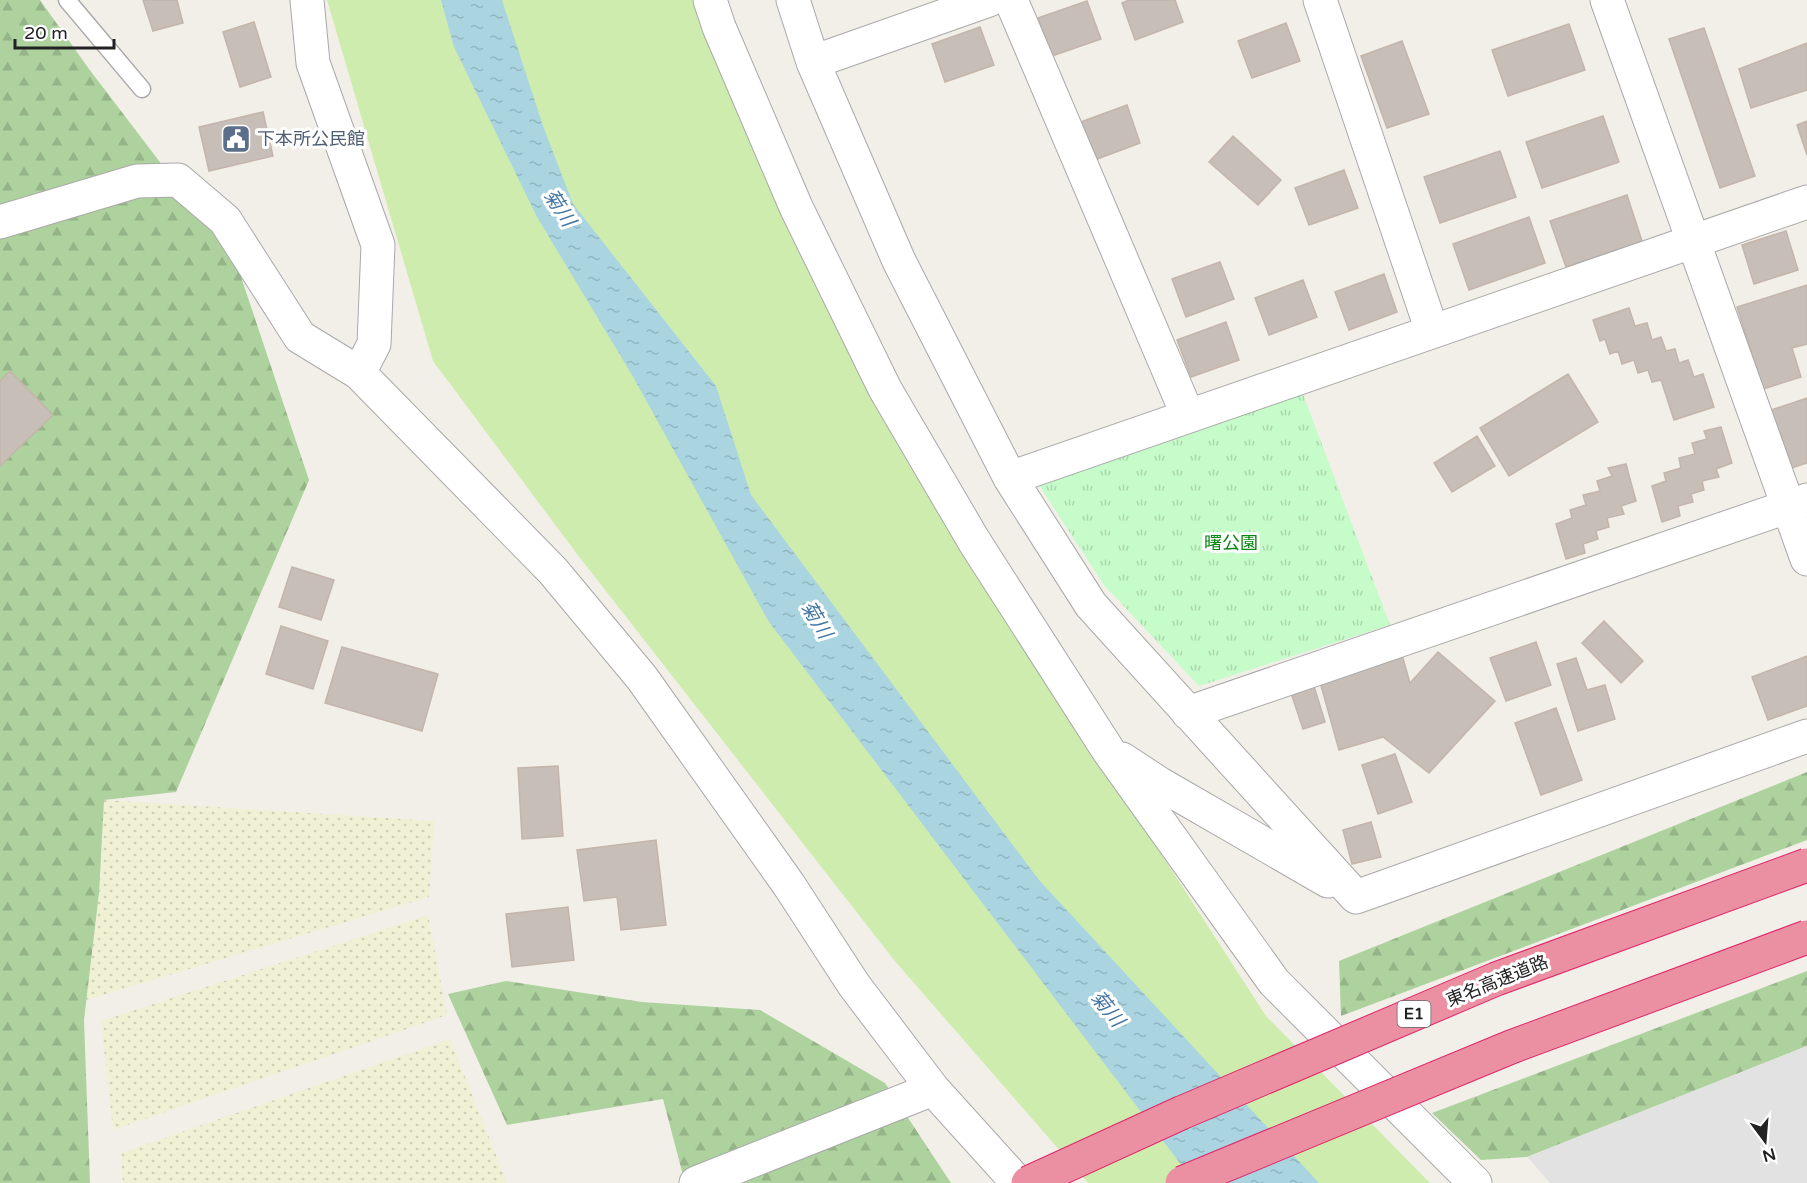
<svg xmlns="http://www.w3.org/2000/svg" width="1807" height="1183" font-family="'Varela Round','Noto Sans JP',sans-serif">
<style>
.farmland{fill:url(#farmland-dots)}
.grass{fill:#ceecae}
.forest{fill:url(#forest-firs)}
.park{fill:url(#park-tufts)}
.parking{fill:#e2e2e2}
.water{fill:url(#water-ripples)}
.building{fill:#c7beb7;stroke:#c4b5aa;stroke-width:1.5}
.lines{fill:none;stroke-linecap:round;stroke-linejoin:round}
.lane-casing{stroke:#a9a9a9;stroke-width:19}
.street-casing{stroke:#a9a9a9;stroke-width:35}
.lane{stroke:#fff;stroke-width:16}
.street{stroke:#fff;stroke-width:33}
.highway-bridge-casing{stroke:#e02669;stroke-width:35;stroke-linecap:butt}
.highway-bridge{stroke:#ea90a2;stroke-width:33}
.labels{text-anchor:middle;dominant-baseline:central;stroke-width:6;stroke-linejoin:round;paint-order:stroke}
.shield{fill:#fff;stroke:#646464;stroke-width:1.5}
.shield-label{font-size:16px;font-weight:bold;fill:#222}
.service-label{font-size:18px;fill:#4e5e75;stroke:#fff;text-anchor:start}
.park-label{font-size:18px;fill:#098612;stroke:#fff}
.street-label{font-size:18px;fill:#222;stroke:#fff}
.water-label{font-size:20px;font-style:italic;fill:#4477a5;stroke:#fff}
</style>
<defs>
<pattern id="farmland-dots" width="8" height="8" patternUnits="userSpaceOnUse" patternTransform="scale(1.5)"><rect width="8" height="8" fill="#eff0d4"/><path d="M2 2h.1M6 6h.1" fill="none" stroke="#cdceb6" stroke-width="1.8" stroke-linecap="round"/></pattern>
<pattern id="forest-firs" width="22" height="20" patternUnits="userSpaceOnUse" patternTransform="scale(1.5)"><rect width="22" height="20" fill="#add29d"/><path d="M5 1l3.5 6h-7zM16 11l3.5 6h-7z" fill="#95b487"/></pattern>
<pattern id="park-tufts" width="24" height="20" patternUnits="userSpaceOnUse" patternTransform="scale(1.5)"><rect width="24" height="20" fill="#c6fbca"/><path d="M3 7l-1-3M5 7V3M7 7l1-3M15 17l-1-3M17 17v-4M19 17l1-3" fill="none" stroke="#aad7ad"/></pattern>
<pattern id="water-ripples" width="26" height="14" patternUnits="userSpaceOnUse" patternTransform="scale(1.5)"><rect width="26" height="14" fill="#a9d4e0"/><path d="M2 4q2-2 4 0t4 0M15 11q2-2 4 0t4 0" fill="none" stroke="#91b6c0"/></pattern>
</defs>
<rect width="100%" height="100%" fill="#f2efe9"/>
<!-- farmland -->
<path class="farmland" d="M104,800L434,821L429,897L86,1000Z
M428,915L447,1015L113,1130L101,1021Z
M450,1039L507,1183H123L121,1153Z"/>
<!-- grass -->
<path class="grass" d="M327,0H710L719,27L1059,696L1266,1016L1430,1183H1088L894,960L577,554L433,361Z"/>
<!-- forest -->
<path class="forest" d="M0,0H40L89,69L236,262L309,480L176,792L104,800L99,893L84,1020L90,1183H0Z
M1807,772V840L1341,1016L1339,961Z
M1807,971V1046L1527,1157L1481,1160L1432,1113Z
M506,981L642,1002L760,1010L885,1083L951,1183H685L663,1099L507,1125L448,994Z"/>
<!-- park -->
<path class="park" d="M1301,389L1390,625L1199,686L1104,585L1039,485Z"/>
<!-- parking -->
<path class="parking" d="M1807,1046V1183H1550L1527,1157Z"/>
<!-- water -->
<path class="water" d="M441,0H502L543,126L573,204L716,386L751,495L1039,880L1319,1183H1195L769,622L632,375L537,217L454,47Z"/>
<!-- building -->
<path class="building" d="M143,0H177L183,23L153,31Z
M1129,0H1175L1183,22L1135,40L1122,3Z
M1087,1L1101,39L1052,56L1038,18Z
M254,22L271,77L240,87L223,32Z
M1286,23L1300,61L1252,78L1238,41Z
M1569,24L1585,70L1508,96L1492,50Z
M980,27L994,65L945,82L932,44Z
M1704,28L1755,176L1720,188L1669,39Z
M1402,41L1429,114L1387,128L1361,56Z
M1807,43V90L1751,108L1739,69Z
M1127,105L1140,143L1092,161L1078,123Z
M263,112L273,156L209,171L199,127Z
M1603,116L1619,162L1542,188L1526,142Z
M1807,121V155L1797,125Z
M1233,136L1281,180L1258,205L1209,162Z
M1500,151L1516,197L1440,223L1424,177Z
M1344,170L1358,208L1309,225L1295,188Z
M1627,195L1642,241L1566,267L1550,221Z
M1529,217L1545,263L1469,290L1453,244Z
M1786,231L1798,270L1754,284L1742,245Z
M1220,262L1234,299L1186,317L1172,279Z
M1384,274L1397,312L1349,330L1335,292Z
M1303,280L1317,317L1269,335L1255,298Z
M1807,285V344L1792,348L1801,377L1763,389L1737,307Z
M1629,308L1635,326L1647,323L1652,340L1661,337L1666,351L1675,349L1679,363L1688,360L1694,377L1703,374L1714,407L1674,420L1661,380L1652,382L1648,370L1638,373L1634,360L1622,364L1618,351L1610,354L1605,339L1600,341L1593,320Z
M1226,322L1239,360L1191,377L1177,340Z
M10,371L53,415L0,466V381Z
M1568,374L1598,422L1509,476L1480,428Z
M1807,398V463L1785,470L1765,412Z
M1721,427L1732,463L1716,469L1719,477L1702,481L1704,490L1691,494L1693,502L1678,506L1680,516L1662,522L1652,486L1666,481L1664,473L1681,468L1679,458L1695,454L1692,443L1707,439L1704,431Z
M1477,436L1495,466L1452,492L1434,463Z
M1626,464L1636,501L1621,506L1624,514L1607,518L1609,527L1596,531L1598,539L1583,544L1585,553L1566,559L1556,524L1572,518L1570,510L1586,505L1583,495L1600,491L1597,481L1612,476L1608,468Z
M292,567L334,580L321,620L279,607Z
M1604,621L1643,661L1621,683L1582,643Z
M281,626L328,641L313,689L266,674Z
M1536,642L1551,685L1506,701L1490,658Z
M342,647L438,674L422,731L325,703Z
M1438,652L1495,701L1429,773L1383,737L1339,750L1320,682L1402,655L1410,683Z
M1807,656V706L1768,720L1752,677Z
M1576,658L1587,690L1605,685L1615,719L1578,731L1557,664Z
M1314,686L1325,722L1303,729L1291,693Z
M1556,708L1582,780L1541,795L1515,723Z
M1395,754L1412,802L1378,814L1362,765Z
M558,766L563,836L522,839L518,768Z
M1371,822L1381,857L1352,864L1343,830Z
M656,840L666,925L621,930L617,897L584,901L577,850Z
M568,907L574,960L512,967L506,914Z"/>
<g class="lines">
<!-- lane casing -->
<g class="lane-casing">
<path id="lane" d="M67,0L142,89"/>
</g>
<!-- street casing -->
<g class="street-casing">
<path id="street" d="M307,0L313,63L378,245L374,344L359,373
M710,0L719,27L796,207L885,389L974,541L1108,750L1274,982L1475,1183
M793,0L813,62L899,261L1010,478L1091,605L1356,897L1807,736
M1011,0L1188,416
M1320,0L1432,331
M1607,0L1807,559
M813,62L989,0
M0,222L137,181L178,180L225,220L300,337L359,373L553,571L642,678L789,885L854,985L933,1089L1018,1183
M1010,478L1807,202
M1188,713L1807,500
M1122,759L1160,784L1328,881
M696,1183L933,1089"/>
</g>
<!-- lane -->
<use href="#lane" class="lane"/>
<!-- street -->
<use href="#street" class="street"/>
<!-- highway-bridge casing -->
<g class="highway-bridge-casing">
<path id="highway-bridge" d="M1028,1183L1181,1113L1496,979L1807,865
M1182,1183L1511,1047L1807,937"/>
</g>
<!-- highway-bridge -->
<use href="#highway-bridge" class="highway-bridge"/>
</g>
<!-- icons -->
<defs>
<g id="civic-square" transform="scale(1.5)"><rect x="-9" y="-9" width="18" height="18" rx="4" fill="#5c6f8a" stroke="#fff"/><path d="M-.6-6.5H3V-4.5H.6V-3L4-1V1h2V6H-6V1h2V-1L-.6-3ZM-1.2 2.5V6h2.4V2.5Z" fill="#fff"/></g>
</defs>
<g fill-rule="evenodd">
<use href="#civic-square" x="236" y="139"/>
</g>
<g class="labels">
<!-- shield labels -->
<rect class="shield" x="1397.5" y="1001" width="33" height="26" rx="4.5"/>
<g class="shield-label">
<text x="1414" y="1014">E1</text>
</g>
<!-- service labels -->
<g class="service-label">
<text x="257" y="139">下本所公民館</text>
</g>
<!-- park labels -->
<g class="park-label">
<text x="1231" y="543">曙公園</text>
</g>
<!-- street labels -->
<g class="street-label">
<text transform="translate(1497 981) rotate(-22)">東名高速道路</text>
</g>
<!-- water labels -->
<g class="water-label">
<text transform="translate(559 208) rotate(57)">菊川</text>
<text transform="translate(816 620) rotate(59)">菊川</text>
<text transform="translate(1107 1009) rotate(51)">菊川</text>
</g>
</g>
<!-- north arrow -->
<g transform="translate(1765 1141) rotate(164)" stroke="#ffffff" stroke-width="4.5" paint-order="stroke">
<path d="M0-4.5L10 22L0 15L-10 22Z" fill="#222222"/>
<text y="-9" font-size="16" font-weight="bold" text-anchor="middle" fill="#222222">N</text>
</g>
<!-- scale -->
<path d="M15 39v9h99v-9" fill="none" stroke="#222222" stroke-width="3"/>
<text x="24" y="39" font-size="18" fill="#222222" stroke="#ffffff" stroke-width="4.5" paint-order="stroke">20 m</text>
</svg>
